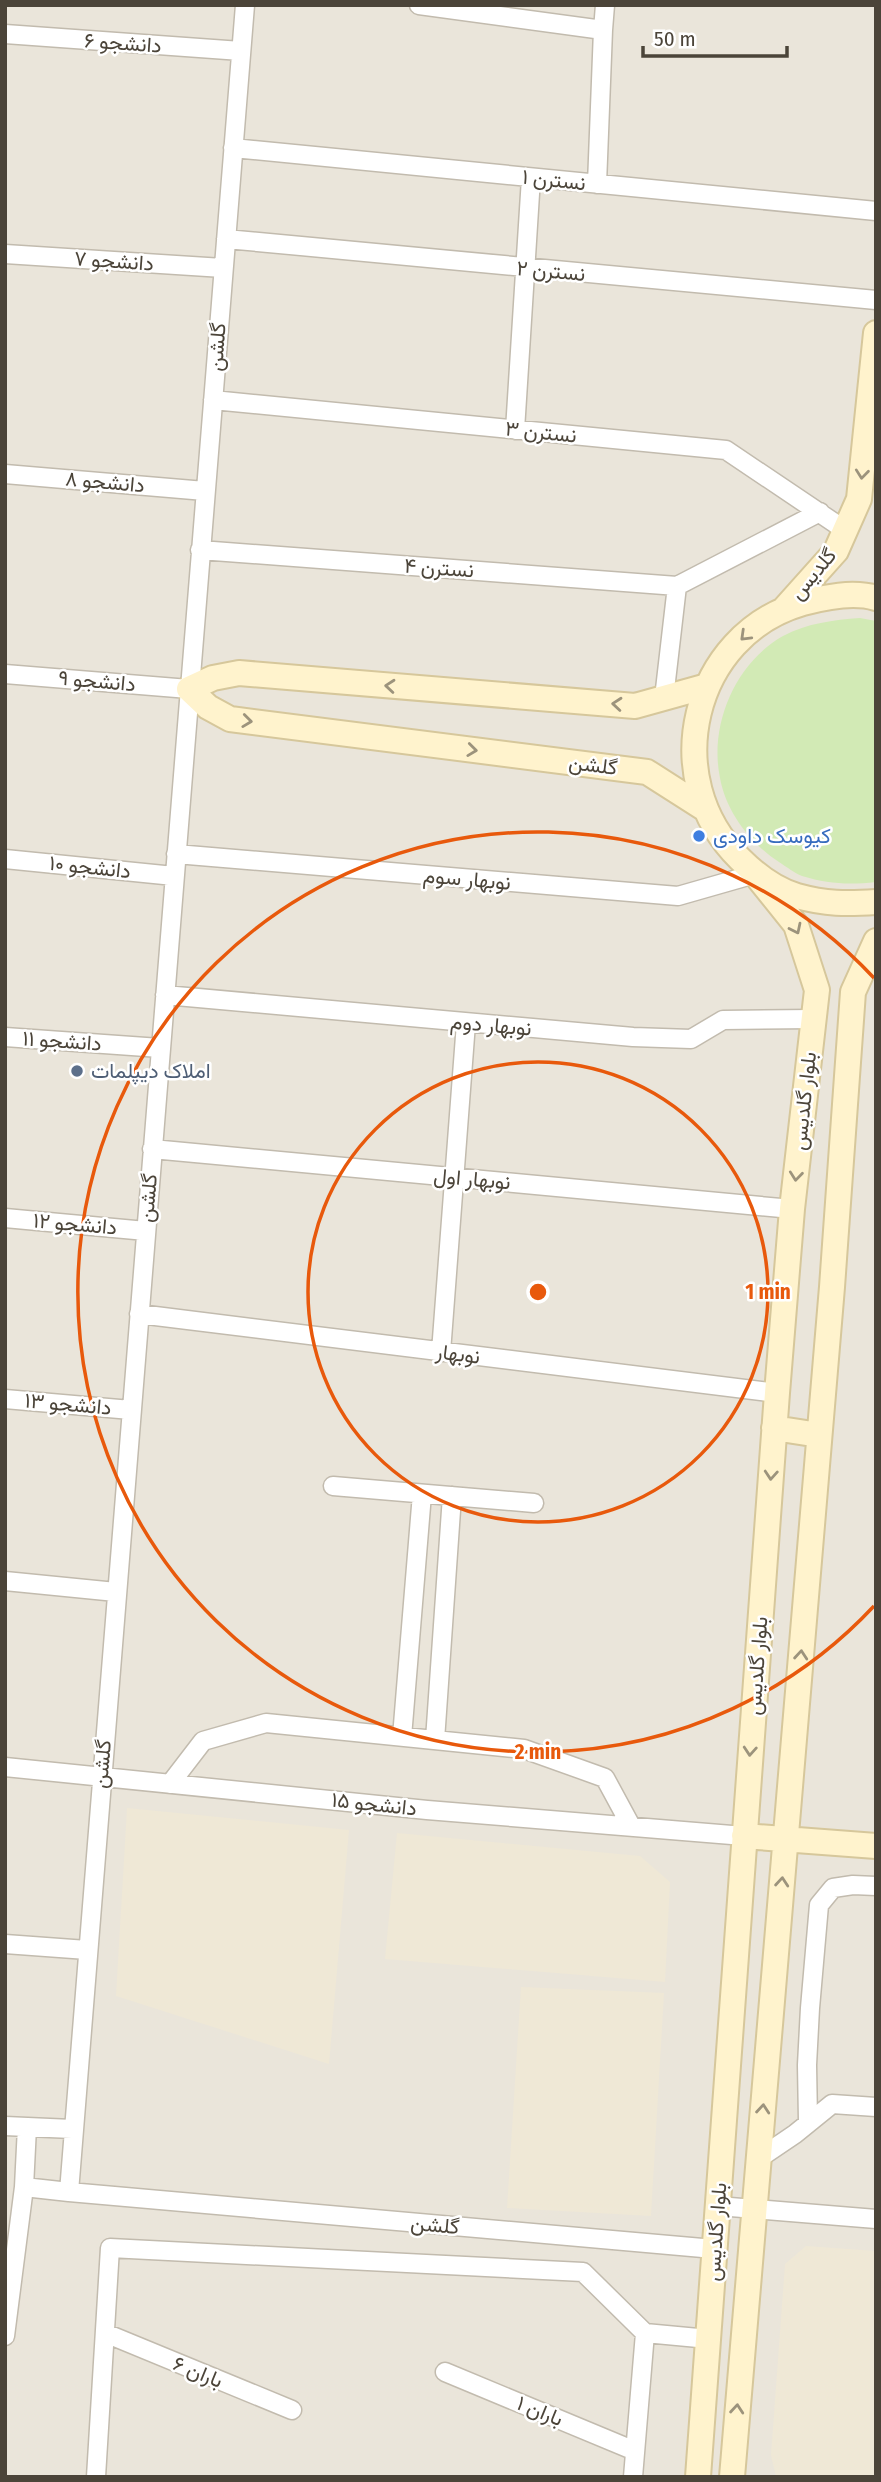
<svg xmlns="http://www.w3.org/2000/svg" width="881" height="2482" font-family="'Fira Sans Condensed',Vazirmatn,sans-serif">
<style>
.residential{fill:#eae5da}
.education{fill:#efe8d6}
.green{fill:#d2eab5}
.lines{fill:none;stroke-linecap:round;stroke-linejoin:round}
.street-casing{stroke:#c2bbae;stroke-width:21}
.secondary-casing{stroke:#d6c79b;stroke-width:28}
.street{stroke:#fff;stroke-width:18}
.secondary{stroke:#fff3cd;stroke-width:24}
.oneway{stroke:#9c937c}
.ring{fill:none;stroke:#e8590c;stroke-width:3.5}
.shop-dot{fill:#3f7fe0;stroke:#fff;stroke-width:2.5}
.service-dot{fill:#5c6f8a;stroke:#fff;stroke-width:2.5}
.labels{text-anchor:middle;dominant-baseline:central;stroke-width:5;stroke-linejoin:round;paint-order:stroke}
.street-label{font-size:21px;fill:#4b4439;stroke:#fff}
.shop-label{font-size:21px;fill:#366cbe;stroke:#fff;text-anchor:start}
.service-label{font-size:21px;fill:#4e5e75;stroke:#fff;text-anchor:start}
.centre{fill:#e8590c;stroke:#fff;stroke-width:3.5}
.ring-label{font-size:21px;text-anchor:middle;font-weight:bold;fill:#e8590c;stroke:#fff;stroke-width:5;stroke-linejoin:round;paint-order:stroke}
</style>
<rect width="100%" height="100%" fill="#f6f3ec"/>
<!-- residential -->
<path class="residential" d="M5,5H876V2477H5Z"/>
<!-- education -->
<path class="education" d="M127,1808L349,1830L329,2064L116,1996Z
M397,1833L640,1856L670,1882L665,1982L385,1959Z
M521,1987L664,1993L651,2216L507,2208Z
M806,2246L876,2251V2477H776L771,2455L785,2264Z"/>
<!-- green -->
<path class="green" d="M860,618L876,621V882C849,885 828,884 802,876C794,873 787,867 779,862C751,844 726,812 720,778C709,725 735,663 783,636C808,623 833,620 860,618Z"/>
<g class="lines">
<!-- street casing -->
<g class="street-casing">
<path id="street" d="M245,5L69,2192L714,2249
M419,5L603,30L605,5
M5,34L241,51
M233,148L876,211
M597,184L603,30
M226,239L876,300
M5,254L223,268
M213,400L726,450L845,530
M515,430L531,178
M5,474L205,491
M200,550L677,586
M5,674L189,689
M664,698L677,586L820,512
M176,854L678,896L755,874
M5,859L174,876
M165,995L633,1037L691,1039L723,1020L813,1019
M5,1037L160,1048
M152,1149L792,1209
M5,1218L146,1231
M139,1314L777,1393
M441,1352L466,1023
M5,1399L131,1410
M333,1486L534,1503
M5,1581L116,1592
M402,1737L422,1494
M435,1740L452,1496
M5,1767L427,1810L744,1836
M170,1784L203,1741L266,1723L524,1749L605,1778L631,1826
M5,1944L87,1950
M808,2121L807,2065L810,2008L819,1905L833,1888L853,1885L876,1886
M5,2126L72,2129
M758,2159L795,2134L832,2104L876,2107
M24,2187L69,2192
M718,2206L876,2219
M105,2333L292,2410
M645,2333L709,2339
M5,2336L24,2187L27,2127
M445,2372L635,2451
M96,2477L110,2248L583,2272L645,2333L633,2477"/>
</g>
<!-- secondary casing -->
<g class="secondary-casing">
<path id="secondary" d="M876,598C853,591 825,597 803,603C691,635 658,779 740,859C755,874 776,890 797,896C826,904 846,904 876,902
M785,608L836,551L859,499L876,333
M705,809L647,772L230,719L208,707L189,689L213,678L239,673L635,706L707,686
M774,1428L819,1435
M744,1836L876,1846
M698,2477L777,1393L792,1209L817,990L796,925L755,874
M732,2477L832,1287L853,992L876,941"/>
</g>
<!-- street -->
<use href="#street" class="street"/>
<!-- secondary -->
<use href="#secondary" class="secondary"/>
</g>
<!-- one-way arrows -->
<defs><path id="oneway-chevron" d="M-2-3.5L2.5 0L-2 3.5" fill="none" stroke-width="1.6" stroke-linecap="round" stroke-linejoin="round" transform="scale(1.75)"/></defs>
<g class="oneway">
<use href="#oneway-chevron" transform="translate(862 474) rotate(96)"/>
<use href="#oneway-chevron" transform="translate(745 636) rotate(136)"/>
<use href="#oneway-chevron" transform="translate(390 686) rotate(-175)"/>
<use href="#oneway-chevron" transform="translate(617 704) rotate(-175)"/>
<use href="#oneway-chevron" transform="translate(247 721) rotate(7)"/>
<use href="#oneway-chevron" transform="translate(472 750) rotate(7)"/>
<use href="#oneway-chevron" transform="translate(796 929) rotate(64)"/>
<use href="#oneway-chevron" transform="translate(796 1176) rotate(96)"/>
<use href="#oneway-chevron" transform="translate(771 1475) rotate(94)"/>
<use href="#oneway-chevron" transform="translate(801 1655) rotate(-85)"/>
<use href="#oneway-chevron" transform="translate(750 1751) rotate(94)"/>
<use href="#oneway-chevron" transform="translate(782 1882) rotate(-85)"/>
<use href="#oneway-chevron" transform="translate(763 2109) rotate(-85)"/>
<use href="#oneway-chevron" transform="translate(737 2409) rotate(-85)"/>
</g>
<!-- distance rings -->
<g class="ring">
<circle cx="538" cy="1292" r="230"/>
<path d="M874 1606A460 460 0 1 1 874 978"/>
</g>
<!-- markers -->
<circle class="shop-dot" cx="699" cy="836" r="7"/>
<circle class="service-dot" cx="77" cy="1071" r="7"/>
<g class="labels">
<!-- street labels -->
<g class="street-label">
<text transform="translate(123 43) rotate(4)">دانشجو ۶</text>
<text transform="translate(554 180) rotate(6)">نسترن ۱</text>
<text transform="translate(114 261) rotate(4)">دانشجو ۷</text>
<text transform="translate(551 271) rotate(5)">نسترن ۲</text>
<text transform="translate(217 347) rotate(-86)">گلشن</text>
<text transform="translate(541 432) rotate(6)">نسترن ۳</text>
<text transform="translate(105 482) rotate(5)">دانشجو ۸</text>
<text transform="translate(439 568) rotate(4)">نسترن ۴</text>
<text transform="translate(813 574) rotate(-50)">گلدیس</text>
<text transform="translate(97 681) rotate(5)">دانشجو ۹</text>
<text transform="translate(593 765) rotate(7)">گلشن</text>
<text transform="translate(90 867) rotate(6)">دانشجو ۱۰</text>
<text transform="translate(467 879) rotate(5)">نوبهار سوم</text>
<text transform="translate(491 1025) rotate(5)">نوبهار دوم</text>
<text transform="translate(62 1041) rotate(4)">دانشجو ۱۱</text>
<text transform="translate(804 1101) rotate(-84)">بلوار گلدیس</text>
<text transform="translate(472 1179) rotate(5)">نوبهار اول</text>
<text transform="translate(148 1198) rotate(-85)">گلشن</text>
<text transform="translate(75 1224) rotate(5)">دانشجو ۱۲</text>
<text transform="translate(458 1354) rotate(7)">نوبهار</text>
<text transform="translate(68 1404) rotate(5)">دانشجو ۱۳</text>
<text transform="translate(757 1666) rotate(-86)">بلوار گلدیس</text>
<text transform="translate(102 1764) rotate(-85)">گلشن</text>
<text transform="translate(374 1804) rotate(6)">دانشجو ۱۵</text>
<text transform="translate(435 2225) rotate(5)">گلشن</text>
<text transform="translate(716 2232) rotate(-86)">بلوار گلدیس</text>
<text transform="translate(198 2372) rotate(22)">باران ۶</text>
<text transform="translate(540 2411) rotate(22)">باران ۱</text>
</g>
<!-- shop labels -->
<g class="shop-label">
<text x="713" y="836">کیوسک داودی</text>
</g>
<!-- service labels -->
<g class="service-label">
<text x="91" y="1071">املاک دیپلمات</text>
</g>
</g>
<circle cx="538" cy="1292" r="10" class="centre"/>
<g class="ring-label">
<text x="768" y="1299">1 min</text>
<text x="538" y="1759">2 min</text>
</g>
<!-- border -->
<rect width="881" height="2482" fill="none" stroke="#4b4439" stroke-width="14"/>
<!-- scale -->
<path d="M643 46v10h144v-10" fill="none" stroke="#4b4439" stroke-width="3.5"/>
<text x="654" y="46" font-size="21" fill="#4b4439" stroke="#ffffff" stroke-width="5" paint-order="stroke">50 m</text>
</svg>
